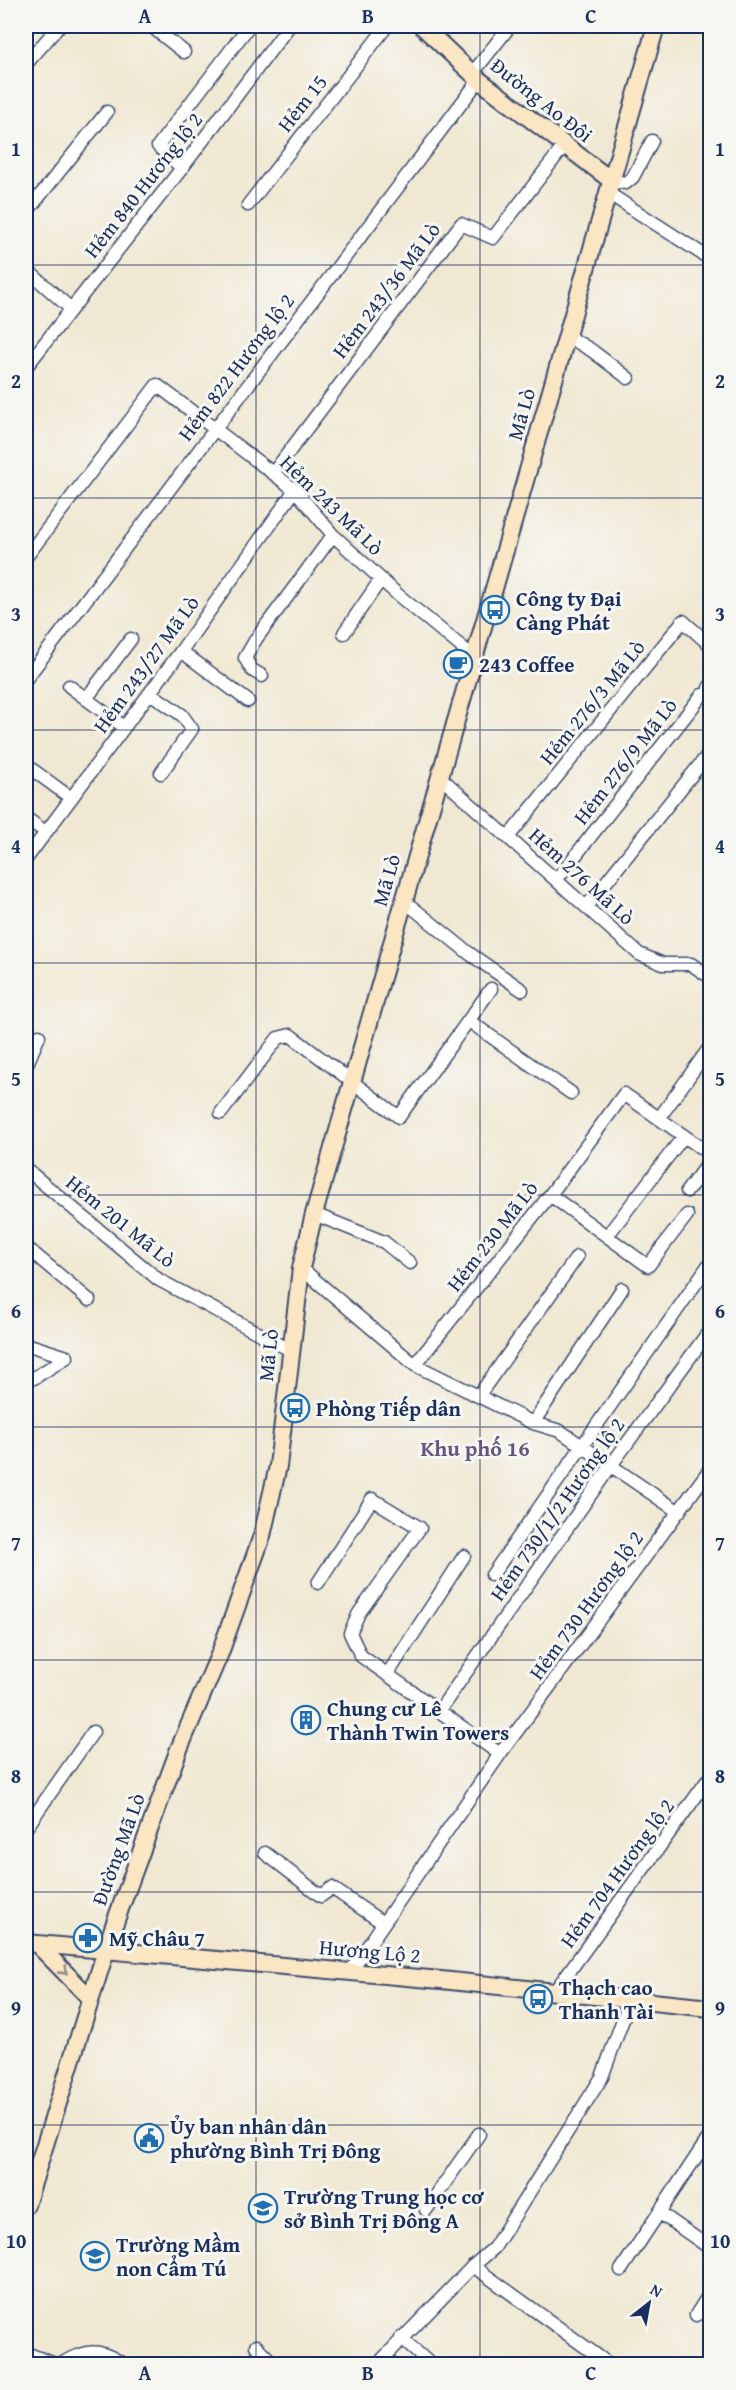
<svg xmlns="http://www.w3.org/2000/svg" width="736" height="2390" font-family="'Gentium Book Plus',serif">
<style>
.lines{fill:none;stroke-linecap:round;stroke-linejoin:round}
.street-casing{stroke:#3b4b6f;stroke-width:15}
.secondary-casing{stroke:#3b4b6f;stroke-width:20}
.street{stroke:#fff;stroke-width:12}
.secondary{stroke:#fbe6c3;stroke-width:16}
.oneway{stroke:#8b8a90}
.grid{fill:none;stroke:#1b2f5e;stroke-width:1.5;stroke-opacity:0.55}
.labels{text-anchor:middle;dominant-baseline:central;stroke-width:6;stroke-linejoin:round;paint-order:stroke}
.street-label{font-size:21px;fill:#1b2f5e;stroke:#f6f6f2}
.poi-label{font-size:21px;font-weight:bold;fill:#1b2f5e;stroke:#f6f6f2;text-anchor:start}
.neighbourhood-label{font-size:22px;font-weight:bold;fill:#635681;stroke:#f6f6f2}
.neatline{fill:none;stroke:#1b2f5e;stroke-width:2}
.grid-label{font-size:20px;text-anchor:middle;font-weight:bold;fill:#1b2f5e}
</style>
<rect width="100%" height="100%" fill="#f6f6f2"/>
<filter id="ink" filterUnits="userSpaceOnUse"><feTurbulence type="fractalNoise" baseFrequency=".0167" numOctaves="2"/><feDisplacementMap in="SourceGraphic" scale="12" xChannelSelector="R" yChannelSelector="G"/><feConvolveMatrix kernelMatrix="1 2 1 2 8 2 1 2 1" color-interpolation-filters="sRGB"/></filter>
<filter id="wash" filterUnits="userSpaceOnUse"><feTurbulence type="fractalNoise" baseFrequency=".008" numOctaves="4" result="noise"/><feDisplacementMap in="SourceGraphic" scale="24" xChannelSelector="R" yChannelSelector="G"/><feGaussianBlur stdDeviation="1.35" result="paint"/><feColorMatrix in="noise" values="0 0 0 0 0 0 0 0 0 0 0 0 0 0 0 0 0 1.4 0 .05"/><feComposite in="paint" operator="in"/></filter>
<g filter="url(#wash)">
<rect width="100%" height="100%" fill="#f0e8d2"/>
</g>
<g filter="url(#ink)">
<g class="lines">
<!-- street casing -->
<g class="street-casing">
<path id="street" d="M151,26L184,52
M26,64L59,26
M472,74L510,26
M182,168L158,146L249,26
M612,181L626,183L633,177L652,141
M608,193L710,259
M248,205L387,26
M26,213L107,112
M26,269L70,308
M567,336L591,350L628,378
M26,367L182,168L289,26
M273,473L461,224L493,238L564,146
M26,557L157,385L295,490L333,535L398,595L475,658
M344,633L381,579
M181,651L248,701
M262,676L252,670L245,658L256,639L333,535
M26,679L479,80
M69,686L124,727
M709,688L710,686
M150,693L182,715L192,729L161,773
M86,699L131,639
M26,765L71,798
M440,777L639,954L663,964H691L710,977
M26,818L44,831
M509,836L683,621L710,645
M26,859L181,651L295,490
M557,879L702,695
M403,900L470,954L522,990
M587,906L710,752
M469,1021L571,1093
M26,1066L39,1036
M221,1113L278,1038L290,1035L399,1117L491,989
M660,1117L710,1047
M26,1169L159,1280L290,1350
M687,1191L710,1160
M550,1195L648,1266L687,1215
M314,1214L384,1242L410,1263
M607,1236L683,1137
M26,1247L89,1300
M301,1268L415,1365L550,1195L624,1094L710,1154
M26,1344L67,1357L34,1378
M415,1365L533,1423L560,1431L679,1512
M479,1395L577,1257
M533,1423L622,1289
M492,1575L710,1263
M318,1583L372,1499L420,1528L359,1613L350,1633L361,1656L500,1754
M387,1675L464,1556
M439,1711L612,1464L710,1330
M26,1828L93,1732
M265,1853L321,1896L332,1888L383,1923
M350,1972L500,1754L710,1469
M555,1991L710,1777
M426,2210L479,2134
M660,2213L710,2248
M473,2266L609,2364
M621,2270L710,2136
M696,2315L710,2293
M401,2338L430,2364
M256,2346L274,2364
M26,2353L55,2364
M61,2364C85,2349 99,2348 123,2364
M378,2364L473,2266L494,2248L602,2077L630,2000"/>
</g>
<!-- secondary casing -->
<g class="secondary-casing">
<path id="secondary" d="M422,26L479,80L612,181
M26,1943L441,1980L710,2008
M38,1945L90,1998
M26,2205L113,1928L179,1749L220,1653L262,1536L278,1466L301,1268L314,1214L656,26"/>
</g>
<!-- street -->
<use href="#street" class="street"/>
<!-- secondary -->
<use href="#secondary" class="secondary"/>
</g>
<!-- one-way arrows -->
<defs><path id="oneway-chevron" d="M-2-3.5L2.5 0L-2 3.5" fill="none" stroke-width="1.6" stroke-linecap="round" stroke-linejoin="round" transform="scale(1.5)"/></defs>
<use class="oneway" href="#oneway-chevron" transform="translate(64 1971) rotate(46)"/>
</g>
<!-- grid -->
<path class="grid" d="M256,26V2364M480,26V2364M26,265H710M26,498H710M26,730H710M26,963H710M26,1195H710M26,1427H710M26,1660H710M26,1892H710M26,2125H710"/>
<!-- icons -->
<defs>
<g id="bus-ring" transform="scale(1.5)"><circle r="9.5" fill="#f6f6f2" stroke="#1f6fb2" stroke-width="1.5"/><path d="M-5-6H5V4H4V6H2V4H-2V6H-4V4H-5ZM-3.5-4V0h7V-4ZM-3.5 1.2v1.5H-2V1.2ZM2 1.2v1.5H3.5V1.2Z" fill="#1f6fb2"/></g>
<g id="cafe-ring" transform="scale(1.5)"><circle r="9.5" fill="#f6f6f2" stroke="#1f6fb2" stroke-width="1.5"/><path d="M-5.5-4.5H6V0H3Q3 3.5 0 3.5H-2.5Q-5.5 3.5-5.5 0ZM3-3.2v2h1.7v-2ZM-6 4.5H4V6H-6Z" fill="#1f6fb2"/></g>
<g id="building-ring" transform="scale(1.5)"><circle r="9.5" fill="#f6f6f2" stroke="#1f6fb2" stroke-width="1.5"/><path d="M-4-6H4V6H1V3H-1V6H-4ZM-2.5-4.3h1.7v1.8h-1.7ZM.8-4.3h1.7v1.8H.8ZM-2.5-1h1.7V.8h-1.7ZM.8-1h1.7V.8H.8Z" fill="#1f6fb2"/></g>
<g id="pharmacy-ring" transform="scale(1.5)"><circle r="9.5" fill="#f6f6f2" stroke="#1f6fb2" stroke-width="1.5"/><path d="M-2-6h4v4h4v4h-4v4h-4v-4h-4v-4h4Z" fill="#1f6fb2"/></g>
<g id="civic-ring" transform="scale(1.5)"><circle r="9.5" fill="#f6f6f2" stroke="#1f6fb2" stroke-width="1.5"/><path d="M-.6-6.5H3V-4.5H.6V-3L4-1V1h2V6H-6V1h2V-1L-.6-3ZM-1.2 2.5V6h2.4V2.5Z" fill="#1f6fb2"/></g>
<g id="school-ring" transform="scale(1.5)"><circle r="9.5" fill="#f6f6f2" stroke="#1f6fb2" stroke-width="1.5"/><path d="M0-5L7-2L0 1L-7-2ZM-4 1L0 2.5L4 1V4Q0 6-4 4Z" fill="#1f6fb2"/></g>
</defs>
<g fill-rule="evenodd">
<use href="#bus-ring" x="495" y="610"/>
<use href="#cafe-ring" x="458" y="664"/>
<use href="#bus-ring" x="295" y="1408"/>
<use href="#building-ring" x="306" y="1720"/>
<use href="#pharmacy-ring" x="88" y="1938"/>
<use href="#bus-ring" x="538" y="1999"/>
<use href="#civic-ring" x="149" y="2138"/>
<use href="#school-ring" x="263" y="2208"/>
<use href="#school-ring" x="95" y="2256"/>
</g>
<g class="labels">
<!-- street labels -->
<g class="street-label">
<text transform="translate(542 100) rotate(38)">Đường Ao Đôi</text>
<text transform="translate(302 103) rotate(-52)">Hẻm 15</text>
<text transform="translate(143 185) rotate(-52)">Hẻm 840 Hương lộ 2</text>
<text transform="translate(386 290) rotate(-53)">Hẻm 243/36 Mã Lò</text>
<text transform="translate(236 367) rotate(-53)">Hẻm 822 Hương lộ 2</text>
<text transform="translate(521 414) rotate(-74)">Mã Lò</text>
<text transform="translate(332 505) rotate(44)">Hẻm 243 Mã Lò</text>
<text transform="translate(146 664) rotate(-54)">Hẻm 243/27 Mã Lò</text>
<text transform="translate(592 702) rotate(-51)">Hẻm 276/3 Mã Lò</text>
<text transform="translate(625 761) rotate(-52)">Hẻm 276/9 Mã Lò</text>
<text transform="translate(582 876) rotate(42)">Hẻm 276 Mã Lò</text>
<text transform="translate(386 880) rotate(-74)">Mã Lò</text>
<text transform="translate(121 1221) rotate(39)">Hẻm 201 Mã Lò</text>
<text transform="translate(492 1236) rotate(-52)">Hẻm 230 Mã Lò</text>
<text transform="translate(268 1355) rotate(-84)">Mã Lò</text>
<text transform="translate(557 1509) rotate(-55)">Hẻm 730/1/2 Hương lộ 2</text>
<text transform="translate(586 1605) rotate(-54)">Hẻm 730 Hương lộ 2</text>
<text transform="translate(118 1849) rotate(-70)">Đường Mã Lò</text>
<text transform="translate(617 1873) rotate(-54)">Hẻm 704 Hương lộ 2</text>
<text transform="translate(370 1951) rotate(5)">Hương Lộ 2</text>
</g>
<!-- poi labels -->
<g class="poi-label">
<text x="516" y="598">Công ty Đại<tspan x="516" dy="24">Càng Phát</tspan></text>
<text x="479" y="664">243 Coffee</text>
<text x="316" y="1408">Phòng Tiếp dân</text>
<text x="327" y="1708">Chung cư Lê<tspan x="327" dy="24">Thành Twin Towers</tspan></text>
<text x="109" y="1938">Mỹ Châu 7</text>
<text x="559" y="1987">Thạch cao<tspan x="559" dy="24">Thanh Tài</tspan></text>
<text x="170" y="2126">Ủy ban nhân dân<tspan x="170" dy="24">phường Bình Trị Đông</tspan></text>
<text x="284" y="2196">Trường Trung học cơ<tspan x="284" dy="24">sở Bình Trị Đông A</tspan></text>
<text x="116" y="2244">Trường Mầm<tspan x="116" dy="24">non Cẩm Tú</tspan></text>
</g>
<!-- neighbourhood labels -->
<g class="neighbourhood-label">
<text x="475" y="1448">Khu phố 16</text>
</g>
</g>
<!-- margin -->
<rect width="736" height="2390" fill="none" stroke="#f6f6f2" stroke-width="66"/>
<!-- north arrow -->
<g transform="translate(649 2303) rotate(31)" stroke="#f6f6f2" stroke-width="4.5" paint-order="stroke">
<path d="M0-4.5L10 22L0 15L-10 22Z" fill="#1b2f5e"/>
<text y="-9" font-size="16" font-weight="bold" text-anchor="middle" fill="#1b2f5e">N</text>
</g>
<rect x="33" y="33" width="670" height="2324" class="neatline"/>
<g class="grid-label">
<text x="145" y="23">A</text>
<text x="368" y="23">B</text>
<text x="591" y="23">C</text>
<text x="16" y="156">1</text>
<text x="720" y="156">1</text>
<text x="16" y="388">2</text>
<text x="720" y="388">2</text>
<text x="16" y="621">3</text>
<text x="720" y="621">3</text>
<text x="16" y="853">4</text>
<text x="720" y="853">4</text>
<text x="16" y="1086">5</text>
<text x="720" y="1086">5</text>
<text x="16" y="1318">6</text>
<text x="720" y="1318">6</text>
<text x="16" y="1550">7</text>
<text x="720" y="1550">7</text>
<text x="16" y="1783">8</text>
<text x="720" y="1783">8</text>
<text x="16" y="2015">9</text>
<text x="720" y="2015">9</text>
<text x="16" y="2248">10</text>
<text x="720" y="2248">10</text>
<text x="145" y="2380">A</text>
<text x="368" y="2380">B</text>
<text x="591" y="2380">C</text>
</g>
</svg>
